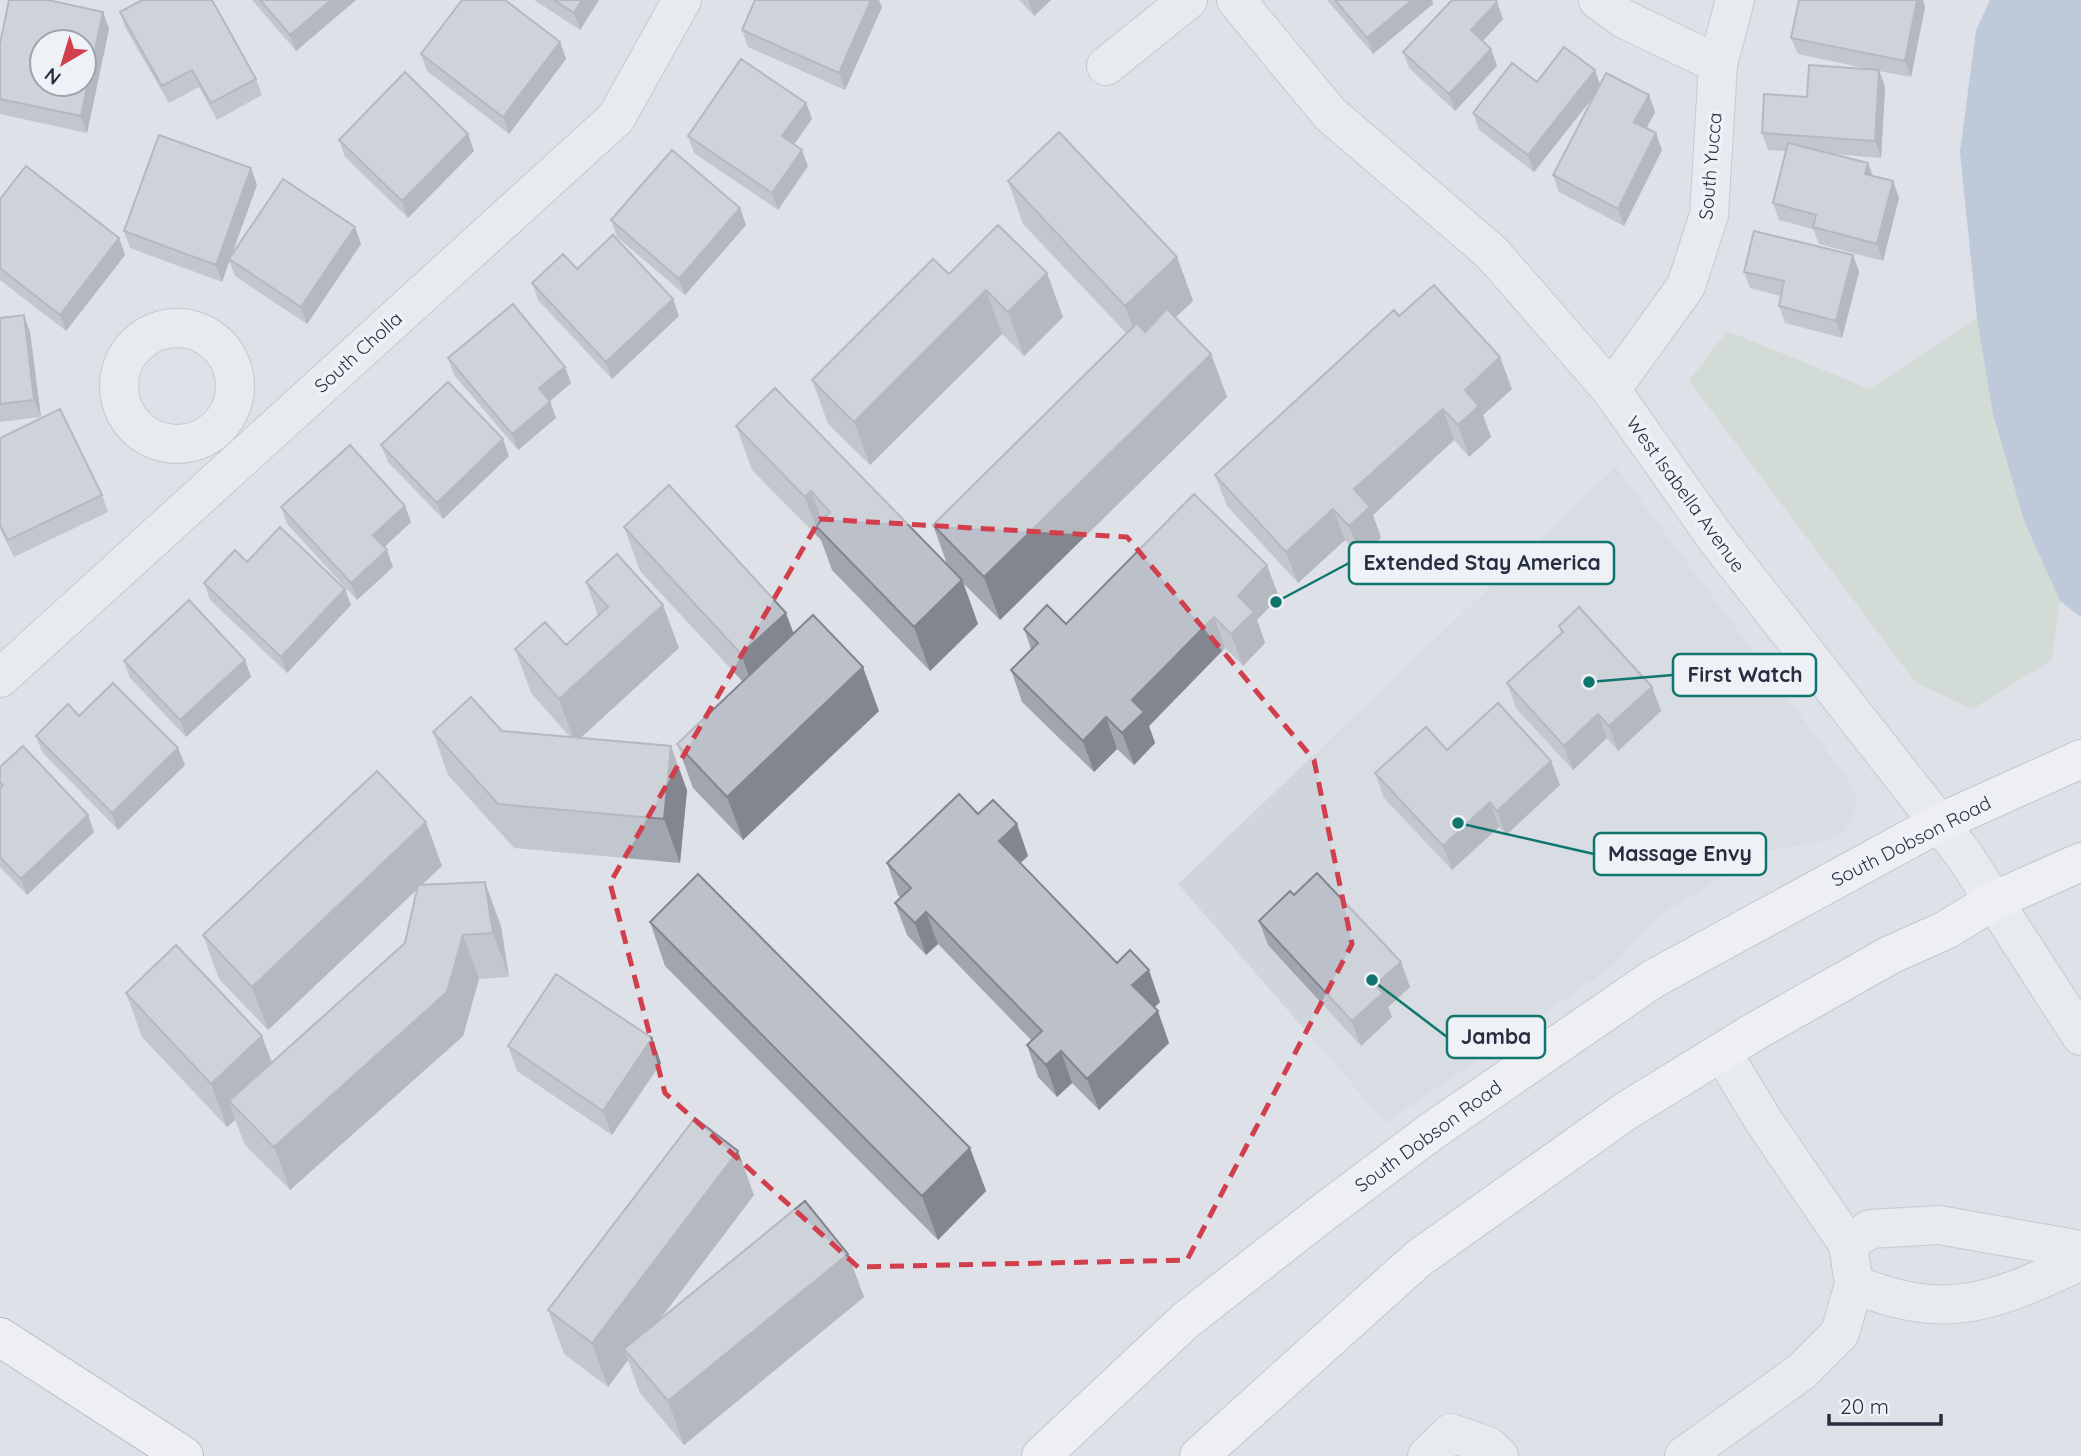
<svg xmlns="http://www.w3.org/2000/svg" width="2081" height="1456" font-family="Quicksand,sans-serif">
<style>
.built{fill:#d0d4dd}
.green{fill:#c3d2bf}
.water{fill:#98adc9}
.lines{fill:none;stroke-linecap:round;stroke-linejoin:round}
.minor-casing{stroke:#a7acb6;stroke-width:40}
.major-casing{stroke:#9da5b4;stroke-width:40}
.highway-casing{stroke:#858e9f;stroke-width:40}
.minor{stroke:#f1f3f6;stroke-width:38}
.major{stroke:#fff;stroke-width:38}
.highway{stroke:#fff;stroke-width:38}
.wall{fill:#a1a5af}
.shaded-wall{fill:#83868e}
.building{fill:#bbc0cb;stroke:#83868e;stroke-width:2;fill-rule:evenodd}
.marked{fill:none;stroke:#d13f4c;stroke-width:5;stroke-dasharray:14 9;stroke-linejoin:round}
.labels{text-anchor:middle;dominant-baseline:central;stroke-width:7;stroke-linejoin:round;paint-order:stroke}
.street-label{font-size:19px;fill:#272e40;stroke:#eef1f6}
.leader{fill:none;stroke:#0f766e;stroke-width:2.5}
.callout-dot{fill:#0f766e;stroke:#eef1f6;stroke-width:2.5}
.callout{fill:#eef1f6;stroke:#0f766e;stroke-width:2.5}
.callout-label{font-size:21px;text-anchor:middle;font-weight:bold;fill:#272e40}
</style>
<rect width="100%" height="100%" fill="#dee2e8"/>
<!-- built -->
<path class="built" d="M1616,467L1844,774L1857,797L1856,809L1842,834L1826,840L1763,852L1663,913L1611,967L1386,1123L1178,884Z"/>
<!-- green -->
<path class="green" d="M1977,318L2006,459L2060,601L2052,660L1972,709L1915,682L1689,381L1727,331L1870,389Z"/>
<!-- water -->
<path class="water" d="M1990,0H2081V617L2060,601L2025,523L1993,414L1977,318L1960,152L1976,30Z"/>
<g class="lines">
<!-- minor casing -->
<g class="minor-casing">
<path id="minor" d="M1236,0L1330,114L1492,253L1611,390L1718,541L1964,855L2081,1036
M1598,0L1624,19L1718,64
M1106,66L1188,0
M119 386a58 58 0 1 1 116 0a58 58 0 1 1-116 0Z
M1611,390L1686,286L1709,215L1718,64L1735,0
M0,678L616,118L682,0
M1722,1052L1763,1120L1848,1244
M1854,1284C1947,1323 1995,1301 2081,1261
M1427,1456L1451,1433L1488,1446L1499,1456
M1684,1456L1801,1372L1840,1333L1854,1284L1848,1244L1870,1229L1939,1225L2081,1250"/>
</g>
<!-- major casing -->
<g class="major-casing">
<path id="major" d="M1041,1456L1186,1320L1324,1212L1432,1131L1653,979L1939,823L2081,759
M1199,1456L1419,1258L1626,1111L1754,1032L1890,955L1946,930L1993,901L2081,862"/>
</g>
<!-- highway casing -->
<g class="highway-casing">
<path id="highway" d="M0,1337L184,1456"/>
</g>
<!-- minor -->
<use href="#minor" class="minor"/>
<!-- major -->
<use href="#major" class="major"/>
<!-- highway -->
<use href="#highway" class="highway"/>
</g>
<!-- wall -->
<path class="wall" d="M252,0H356L296,51Z
M534,0H599L580,30Z
M1019,0H1051L1034,16Z
M1327,0H1432L1433,4L1373,54Z
M1799,0H1923L1925,7L1911,77L1879,71L1885,87L1881,158L1833,154L1868,163L1873,176L1893,181L1899,198L1883,261L1819,244L1813,229L1779,220L1773,203L1786,151L1768,150L1762,133L1807,97L1873,70L1798,54L1791,38Z
M882,7L845,90L748,47L742,30Z
M103,12L109,29L87,133L0,114V44Z
M120,12L256,79L262,95L217,120L199,87L169,103L126,29Z
M1503,19L1483,41L1491,49L1497,66L1455,111L1409,68L1403,52Z
M560,42L566,59L509,134L427,71L421,54Z
M1537,82L1600,85L1649,95L1655,112L1646,128L1662,150L1624,226L1559,192L1553,175L1596,94L1534,172L1479,130L1473,113Z
M806,103L812,119L794,144L808,166L778,210L694,153L688,136Z
M468,134L474,151L408,218L345,157L339,140Z
M251,168L257,185L231,255L355,227L361,244L307,324L235,276L229,261L222,282L130,248L124,231Z
M1008,181L1177,257L1193,301L1175,318L1211,354L1227,397L1000,620L964,584L978,624L930,671L832,570L821,540L752,470L736,426L947,564L933,525L1127,334L1023,224Z
M0,199L119,238L125,255L66,331L0,280Z
M740,208L746,225L685,295L617,237L611,220Z
M1853,255L1859,272L1842,338L1785,323L1779,306L1781,296L1750,288L1744,272Z
M577,269L673,299L679,316L612,379L538,300L532,283Z
M949,274L1063,317L1024,356L1002,334L870,465L828,424L812,380Z
M1399,316L1512,389L1483,415L1491,437L1469,457L1454,440L1373,515L1381,538L1361,557L1345,540L1298,583L1227,506L1215,475Z
M0,318L30,332L41,417L0,422Z
M448,358L571,383L550,401L556,418L518,450L454,375Z
M0,438L102,495L108,512L14,557L0,529Z
M381,445L509,456L443,519L388,462Z
M405,506L411,522L384,547L393,567L357,600L287,524L281,507Z
M624,527L794,633L879,711L743,840L693,788L677,744L743,682L640,571Z
M586,582L679,648L580,738L687,790L680,863L514,848L448,775L433,732L502,731L570,737L531,693L515,649L566,645L598,616Z
M204,583L351,605L287,673L210,600Z
M1279,597L1257,620L1265,643L1243,666L1225,648L1149,726L1155,743L1134,765L1117,749L1094,772L1022,702L1011,670L1031,649L1024,629Z
M1559,626L1652,687L1661,711L1618,751L1607,738L1573,770L1516,708L1507,683L1561,633Z
M245,660L251,677L186,737L130,678L124,661Z
M79,716L178,748L185,765L118,830L42,752L36,736Z
M1447,750L1560,785L1506,835L1499,827L1452,870L1384,798L1375,773Z
M0,767L94,832L27,895L0,867Z
M978,814L1017,824L1028,856L1020,863L1117,963L1160,1002L1154,1008L1169,1043L1099,1110L1072,1083L1057,1097L1038,1077L1027,1045L1032,1041L938,944L926,955L907,935L895,903L901,898L898,895L887,863Z
M442,866L421,885L501,926L509,977L479,979L463,1036L290,1190L245,1145L235,1120L227,1127L142,1037L126,993L262,1036L272,1063L405,943L417,889L268,1030L219,979L203,935Z
M1259,921L1410,987L1388,1007L1392,1017L1361,1046L1268,945Z
M650,922L970,1148L986,1191L938,1240L665,966Z
M652,1038L661,1063L612,1135L517,1071L508,1046Z
M754,1195L658,1322L848,1254L864,1297L684,1445L640,1393L628,1360L608,1387L564,1354L548,1310Z"/>
<!-- shaded-wall -->
<path class="shaded-wall" d="M331,0H356L296,51L290,35Z
M582,0H599L580,30L574,13Z
M871,0H879L882,7L845,90L839,73Z
M1028,0H1051L1034,16Z
M1412,0H1432L1433,4L1373,54L1367,38Z
M1917,0H1923L1925,7L1911,77L1905,61Z
M1497,2L1503,19L1477,47L1471,30Z
M103,12L109,29L87,133L81,116Z
M560,42L566,59L509,134L503,117Z
M1491,49L1497,66L1455,111L1449,94Z
M1595,70L1601,87L1534,172L1528,155Z
M1879,70L1885,87L1881,158L1875,141Z
M1649,95L1655,112L1641,139L1634,122Z
M806,103L812,119L788,153L782,136Z
M1656,133L1662,150L1624,226L1618,209Z
M468,134L474,151L408,218L402,201Z
M802,150L808,166L778,210L772,193Z
M1868,163L1874,180L1865,174Z
M251,168L257,185L222,282L216,265Z
M1893,181L1899,198L1883,261L1877,244Z
M740,208L746,225L685,295L679,279Z
M355,227L361,244L307,324L301,307Z
M119,238L125,255L66,331L60,315Z
M1853,255L1859,272L1842,338L1836,321Z
M1177,257L1193,301L1141,349L1125,306Z
M1047,273L1063,317L1024,356L1008,312Z
M986,290L1002,334L870,465L854,422Z
M673,299L679,316L612,379L606,362Z
M24,315L30,332L41,417L34,400Z
M1211,354L1227,397L1000,620L984,577Z
M1500,357L1512,389L1483,415L1491,437L1469,457L1458,425L1465,390Z
M565,367L571,383L545,405L539,388Z
M550,402L556,418L518,450L512,434Z
M1443,409L1454,440L1373,515L1381,538L1361,557L1349,526L1354,489Z
M503,439L509,456L443,519L437,503Z
M811,491L827,535L816,526L821,541L805,497Z
M405,506L411,522L379,552L373,535Z
M1333,509L1345,540L1298,583L1286,552Z
M387,550L393,567L357,600L351,583Z
M1267,565L1279,597L1257,620L1265,643L1243,666L1231,634L1238,596Z
M962,580L978,624L930,671L914,627Z
M345,589L351,605L287,673L281,657Z
M663,605L679,648L575,743L559,699Z
M786,613L802,656L757,698L741,654Z
M1214,617L1225,648L1149,726L1155,743L1134,765L1122,733L1132,700Z
M245,660L251,677L186,737L180,720Z
M863,667L879,711L743,840L727,797Z
M1652,687L1661,711L1618,751L1609,726Z
M1598,714L1607,738L1573,770L1564,746Z
M1106,717L1117,749L1094,772L1083,741Z
M671,746L687,790L680,863L664,819Z
M178,748L185,765L118,830L112,813Z
M1551,761L1560,785L1506,835L1497,811Z
M1490,802L1499,827L1452,870L1443,846Z
M88,815L94,832L27,895L21,879Z
M426,822L442,866L268,1030L252,987Z
M1017,824L1028,856L1010,873L999,841Z
M485,882L501,926L509,977L493,933Z
M926,912L938,944L926,955L915,923Z
M463,935L479,979L463,1036L290,1190L274,1147Z
M1401,962L1410,987L1388,1007L1392,1017L1361,1046L1352,1021L1375,985Z
M1149,970L1160,1002L1144,1017L1132,985Z
M1158,1011L1169,1043L1099,1110L1087,1079Z
M262,1036L278,1080L229,1101L235,1120L227,1127L211,1084Z
M652,1038L661,1063L612,1135L603,1111Z
M1061,1051L1072,1083L1057,1097L1046,1065Z
M970,1148L986,1191L938,1240L922,1196Z
M738,1151L754,1195L631,1357L624,1349L628,1360L608,1387L592,1343Z
M848,1254L864,1297L684,1445L668,1401Z"/>
<!-- building -->
<path class="building" d="M9,0H48L103,12L81,116L0,99V44ZM42,42H84V84H42Z
M142,0H212L256,79L211,103L192,70L162,86L120,12Z
M260,0H331L290,35Z
M462,0H505L560,42L503,117L421,54Z
M554,0H582L574,13Z
M755,0H871L839,73L742,30Z
M1335,0H1412L1367,38Z
M1452,0H1495L1497,2L1471,30L1491,49L1449,94L1403,52Z
M1799,0H1917L1905,61L1791,38Z
M1564,47L1595,70L1528,155L1473,113L1512,63L1537,82Z
M741,59L806,103L782,136L802,150L772,193L688,136Z
M1809,65L1879,70L1875,141L1762,133L1764,94L1807,97Z
M405,72L468,134L402,201L339,140Z
M1606,73L1649,95L1634,122L1656,133L1618,209L1553,175Z
M1059,132L1177,257L1125,306L1008,181Z
M159,135L251,168L216,265L124,231Z
M1788,143L1868,163L1865,174L1893,181L1877,244L1813,227L1816,215L1773,203Z
M672,150L740,208L679,279L611,220Z
M26,166L119,238L60,315L0,268V199Z
M283,179L355,227L301,307L229,259Z
M998,225L1047,273L1008,312L986,290L854,422L812,380L933,259L949,274Z
M1754,231L1853,255L1836,321L1779,306L1784,281L1744,272Z
M613,235L673,299L606,362L532,283L563,254L577,269Z
M1434,285L1500,357L1465,390L1479,406L1458,425L1443,409L1354,489L1370,507L1349,526L1333,509L1286,552L1215,475L1394,310L1399,316Z
M513,304L565,367L539,388L550,402L512,434L448,358Z
M1167,309L1211,354L984,577L933,525L1137,323L1145,332Z
M24,315L34,400L0,404V318Z
M448,382L503,439L437,503L381,445Z
M775,388L962,580L914,627L816,526L830,512L811,491L805,497L736,426Z
M60,409L102,495L8,540L0,525V438Z
M350,445L405,506L373,535L387,550L351,583L281,507Z
M669,485L786,613L741,654L624,527Z
M1194,494L1267,565L1238,596L1254,612L1231,634L1214,617L1132,700L1144,712L1122,733L1106,717L1083,741L1011,670L1038,643L1024,629L1047,605L1066,624Z
M280,527L345,589L281,657L204,583L235,550L247,562Z
M617,554L663,605L559,699L515,649L545,622L566,645L608,607L586,582Z
M189,600L245,660L180,720L124,661Z
M1579,607L1652,687L1609,726L1598,714L1564,746L1507,683L1563,632L1559,626Z
M813,615L863,667L727,797L677,744Z
M113,683L178,748L112,813L36,736L68,704L79,716Z
M471,697L502,731L671,746L664,819L498,804L433,732Z
M1498,703L1551,761L1497,811L1490,802L1443,846L1375,773L1426,727L1447,750Z
M23,746L88,815L21,879L0,857V789L3,785L0,782V767Z
M377,771L426,822L252,987L203,935Z
M959,794L978,814L993,800L1017,824L999,841L1117,963L1130,950L1149,970L1132,985L1158,1011L1087,1079L1061,1051L1046,1065L1027,1045L1042,1031L926,912L915,923L895,903L911,888L887,863Z
M1317,873L1401,962L1375,985L1383,993L1352,1021L1259,921L1290,891L1294,895Z
M698,874L970,1148L922,1196L650,922Z
M485,882L493,933L463,935L447,992L274,1147L229,1101L405,943L418,885Z
M176,945L262,1036L211,1084L126,993Z
M556,974L652,1038L603,1111L508,1046Z
M695,1118L738,1151L592,1343L548,1310Z
M805,1201L848,1254L668,1401L624,1349Z"/>
<!-- marked area -->
<path d="M0 0H2081V1456H0ZM820,519L1127,537L1314,760L1352,944L1187,1260L858,1267L665,1093L610,883Z" fill="#dee2e8" fill-opacity=".55" fill-rule="evenodd"/>
<path class="marked" d="M820,519L1127,537L1314,760L1352,944L1187,1260L858,1267L665,1093L610,883Z"/>
<g class="labels">
<!-- street labels -->
<g class="street-label">
<text transform="translate(1710 166) rotate(-85)">South Yucca</text>
<text transform="translate(358 352) rotate(-42)">South Cholla</text>
<text transform="translate(1686 494) rotate(54)">West Isabella Avenue</text>
<text transform="translate(1911 841) rotate(-27)">South Dobson Road</text>
<text transform="translate(1428 1136) rotate(-36)">South Dobson Road</text>
</g>
</g>
<!-- callouts -->
<path class="leader" d="M1276 602L1349 563M1589 682L1673 675M1458 823L1594 854M1372 980L1447 1037"/>
<g class="callout-dot">
<circle cx="1276" cy="602" r="7"/>
<circle cx="1589" cy="682" r="7"/>
<circle cx="1458" cy="823" r="7"/>
<circle cx="1372" cy="980" r="7"/>
</g>
<g class="callout">
<rect x="1349" y="542" width="265" height="42" rx="7"/>
<rect x="1673" y="654" width="143" height="42" rx="7"/>
<rect x="1594" y="833" width="172" height="42" rx="7"/>
<rect x="1447" y="1016" width="98" height="42" rx="7"/>
</g>
<g class="callout-label">
<text x="1482" y="570">Extended Stay America</text>
<text x="1745" y="682">First Watch</text>
<text x="1680" y="861">Massage Envy</text>
<text x="1496" y="1044">Jamba</text>
</g>
<!-- north arrow -->
<g transform="translate(63 63) rotate(218)"><circle r="33" fill="#eef1f6" stroke="#9ea3ad" stroke-width="2"/>
<path d="M0-5L12 26L0 18L-12 26Z" fill="#d13f4c"/>
<text y="-10" font-size="19" font-weight="bold" text-anchor="middle" fill="#272e40">N</text>
</g>
<!-- scale -->
<path d="M1829 1414v10h112v-10" fill="none" stroke="#272e40" stroke-width="3.5"/>
<text x="1840" y="1414" font-size="21" fill="#272e40" stroke="#eef1f6" stroke-width="5" paint-order="stroke">20 m</text>
</svg>
